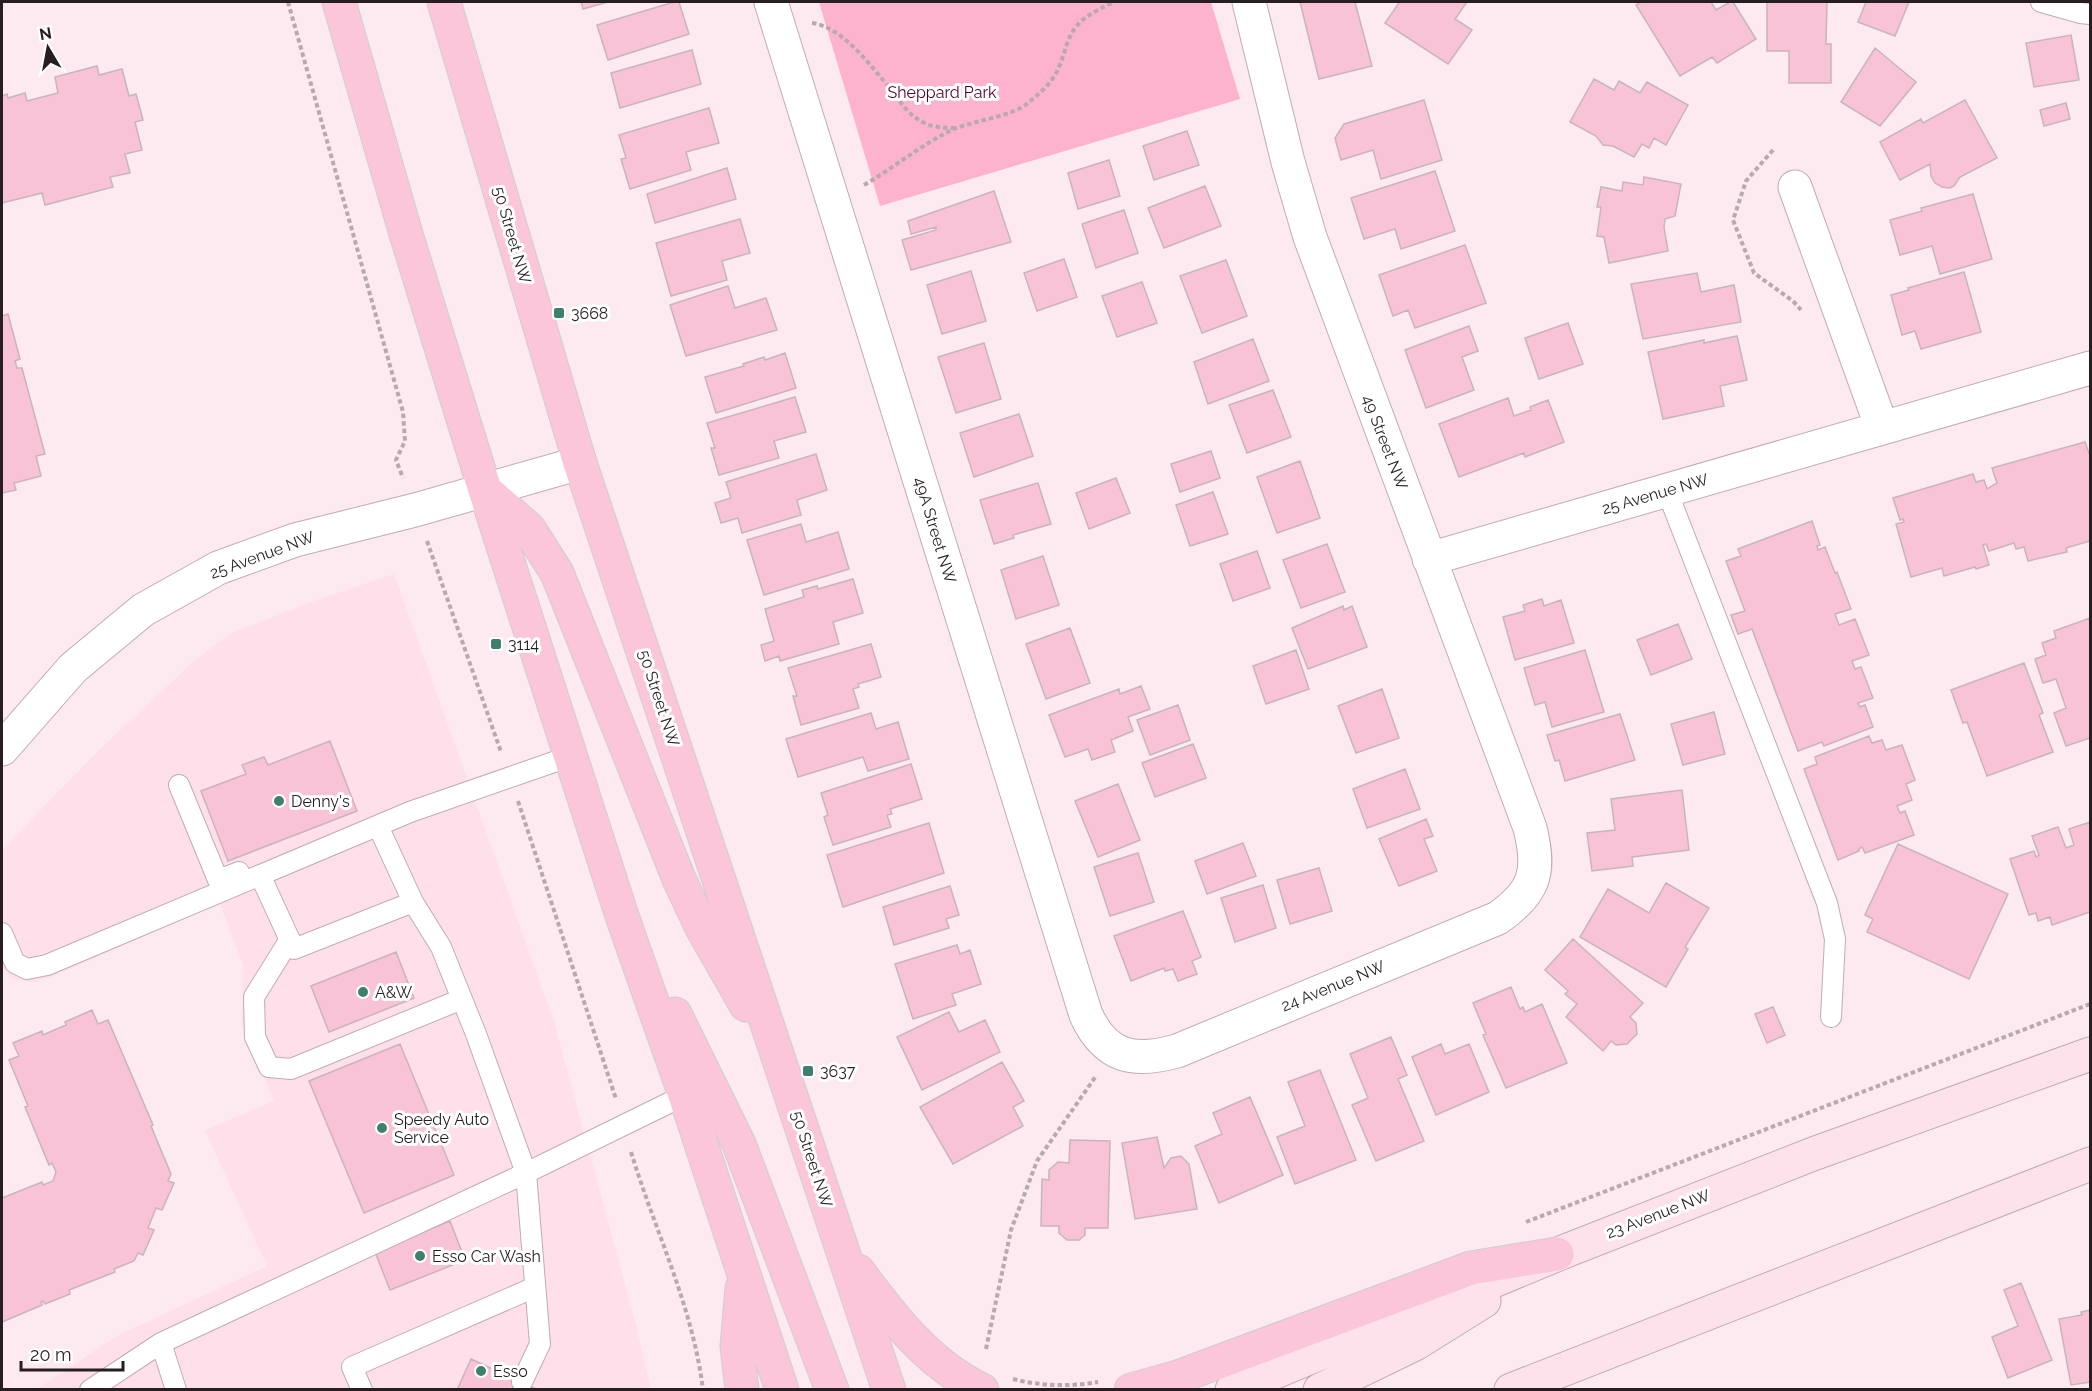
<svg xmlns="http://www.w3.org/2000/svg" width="2092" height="1391" font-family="Raleway,sans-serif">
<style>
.built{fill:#fedfea}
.green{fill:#fdb2ce}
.building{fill:#f9c3d7;stroke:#cab4bb;stroke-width:1.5}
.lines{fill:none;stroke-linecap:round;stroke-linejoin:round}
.service-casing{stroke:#c1acb3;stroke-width:22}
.minor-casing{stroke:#c1acb3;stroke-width:35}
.secondary-casing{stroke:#c1acb3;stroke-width:35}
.primary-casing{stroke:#cfcece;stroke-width:35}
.path{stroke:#b8a9ae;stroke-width:4;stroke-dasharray:4.5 3;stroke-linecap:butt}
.service{stroke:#fff;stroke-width:20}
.minor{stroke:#fff;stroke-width:33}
.secondary{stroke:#fde2ec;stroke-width:33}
.primary{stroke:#fbc5da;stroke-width:33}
.poi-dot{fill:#3e7f6f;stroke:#fff;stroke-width:2}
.labels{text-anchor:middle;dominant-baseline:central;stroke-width:6;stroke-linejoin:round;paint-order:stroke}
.park-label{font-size:16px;fill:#4f032d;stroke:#fff}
.street-label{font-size:16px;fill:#261e20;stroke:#fff}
.poi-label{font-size:16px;fill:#261e20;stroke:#fff;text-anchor:start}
</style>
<rect width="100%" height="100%" fill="#fceaf0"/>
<!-- built -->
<path class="built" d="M394,574L554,1022L637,1329L651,1389H37L117,1336L267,1266L205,1130L274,1101L242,1025L243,965L220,903L51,977L32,982L13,979L2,967V850L96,753L195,660L230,634L311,602Z"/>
<!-- green -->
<path class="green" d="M819,2H1211L1240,99L880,206Z"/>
<!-- building -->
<path class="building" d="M581,2H608L583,9Z
M674,2H679L689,34L608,60L597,25Z
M1300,2H1355L1372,66L1319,79Z
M1396,2H1467L1455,19L1472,30L1448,64L1385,23L1399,3Z
M1641,2H1711L1716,10L1730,2H1733L1756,39L1717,63L1712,57L1680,76L1636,5Z
M1767,2H1827L1826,44H1831V83H1789V51H1767Z
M1866,2H1909L1895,36L1858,22Z
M2071,35L2079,80L2034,87L2026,43Z
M1875,48L1916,82L1880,126L1841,102Z
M692,50L701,84L620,108L611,73Z
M97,66L99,75L122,69L129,96L136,94L143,120L135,122L142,150L125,154L130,173L110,177L113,187L45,205L42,193L2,203V96L7,94L8,98L25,93L27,101L58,93L55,77Z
M1594,79L1614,90L1619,81L1640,93L1647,82L1688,105L1666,145L1654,138L1649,148L1642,144L1634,157L1613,146L1603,145L1596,136L1570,122Z
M1424,100L1442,160L1381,179L1373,150L1341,160L1335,138L1344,124Z
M1965,100L1997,158L1960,177L1954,186L1950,188L1942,187L1935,183L1931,176L1930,164L1900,180L1880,142L1921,119L1923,123Z
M2066,103L2070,119L2044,126L2040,110Z
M709,108L719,143L686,152L691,170L630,189L621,159L626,158L619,135Z
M1187,131L1199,165L1154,180L1143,146Z
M1109,160L1120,196L1078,209L1068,173Z
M727,168L736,199L655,223L647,194Z
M1435,171L1455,231L1401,249L1395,229L1364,239L1351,198Z
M1644,177L1681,184L1675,216L1665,219L1664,227L1668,251L1609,263L1604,237L1597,236L1601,207H1597L1601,187L1622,191L1623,182L1643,185Z
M1205,186L1221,226L1164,248L1148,208Z
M994,191L1011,242L911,270L902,240L936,230V227L911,234L908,221Z
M1973,194L1992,259L1940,274L1932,246L1900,255L1890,220L1922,211L1921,208Z
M1124,210L1138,253L1096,268L1082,224Z
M740,219L750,253L722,261L727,280L671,296L656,243Z
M1465,245L1486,303L1415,328L1408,310L1393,316L1379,275Z
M1064,259L1077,297L1037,311L1024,273Z
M1226,260L1247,316L1202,333L1180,276Z
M971,271L986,321L942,334L927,285Z
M1964,272L1981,332L1921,349L1915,331L1902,335L1891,295L1909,290L1908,288Z
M1697,273L1701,292L1734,285L1741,322L1643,339L1631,284Z
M1142,282L1157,323L1117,337L1102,296Z
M728,286L735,308L766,298L777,330L686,356L670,305Z
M8,314L20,359L15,361L17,368H22L45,454L36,456L41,476L14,483L16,490L2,493V316Z
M1568,323L1583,364L1539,379L1525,338Z
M1469,326L1478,351L1462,357L1474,390L1426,408L1405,350Z
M1737,336L1747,380L1720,386L1724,406L1663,419L1648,352L1704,340V343Z
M1253,339L1269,381L1208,404L1194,362Z
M984,343L1001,399L956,413L938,357Z
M785,353L796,388L716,413L705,377L744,366L743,364L764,357L765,360Z
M1273,390L1291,437L1247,453L1229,405Z
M795,397L806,432L774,441L779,458L719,475L711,448H715L707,423Z
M1508,398L1514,416L1531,410L1530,407L1548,400L1564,442L1525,457L1524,453L1459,477L1439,424Z
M1019,414L1033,456L974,477L960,433Z
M2085,442L2090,456V541L2066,548L2067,552L2028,561L2024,547L2016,549L2014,543L1989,551L1986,544L1983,545L1989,565L1976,569L1975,567L1944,576L1942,568L1911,577L1896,524L1904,522L1903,519L1900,520L1893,498L1973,474L1976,482L1984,480L1987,489L1997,483L1992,468Z
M1211,451L1220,478L1180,492L1171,464Z
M816,454L827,490L797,500L801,515L742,533L738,518L721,523L715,503L731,498L726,482Z
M1300,461L1320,518L1277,533L1257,477Z
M1116,478L1130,513L1089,529L1076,493Z
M1038,483L1051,524L1013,535L1014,538L994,544L980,500Z
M1213,492L1228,534L1190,546L1176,505Z
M1812,521L1820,545L1817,546L1818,550L1825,547L1835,573L1837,572L1851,609L1835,614L1839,625L1855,619L1869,655L1852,661L1855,669L1861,667L1873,698L1858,703L1860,707L1865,705L1873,727L1824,746L1822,742L1798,751L1752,629L1738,634L1731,615L1745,611L1726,561L1741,556L1738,549Z
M801,524L806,542L838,532L849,569L764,595L747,540Z
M1327,544L1345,592L1301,608L1283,560Z
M1257,551L1270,588L1233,601L1220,564Z
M1043,556L1059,605L1016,619L1001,570Z
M853,579L863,613L833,622L839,644L780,661L779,656L765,661L761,645L774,641L765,609L804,597L802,590L817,586L818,589Z
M1542,599L1544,606L1561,600L1574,643L1515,660L1503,617L1525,611L1523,605Z
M1343,606L1344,610L1352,606L1367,647L1308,669L1292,628Z
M2090,618V738L2066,746L2054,713L2066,708L2056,679L2043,683L2035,659L2046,655L2042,643L2056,638L2054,631Z
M1678,624L1692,659L1651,675L1637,640Z
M1070,628L1090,683L1046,699L1026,644Z
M871,644L881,677L858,684L859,687L853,689L859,708L801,725L793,696H797L788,668Z
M1296,650L1309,689L1266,704L1253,666Z
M1585,650L1604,712L1552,727L1545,702L1535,705L1524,668Z
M2024,663L2043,713L2039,715L2053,752L1987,776L1967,722L1963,723L1951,690Z
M1141,686L1150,709L1128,717L1133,731L1111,740L1115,752L1092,760L1088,749L1065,757L1049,715L1119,689L1120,694Z
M1382,689L1399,738L1356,753L1338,706Z
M1178,705L1190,740L1150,755L1137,720Z
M1714,712L1725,754L1683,765L1671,724Z
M871,713L876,729L898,722L909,759L868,771L863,757L798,777L786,739Z
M1620,714L1635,760L1565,781L1559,760L1555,761L1547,735Z
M1869,736L1872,743L1882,740L1886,750L1902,745L1915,780L1906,784L1912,800L1897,806L1900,813L1905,811L1914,835L1865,853L1862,847L1859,849V851L1838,860L1804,769L1817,764L1815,757Z
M330,741L357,811L228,861L201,791L246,774L242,765L264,757L268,765Z
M1193,744L1206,778L1155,797L1142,763Z
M911,764L922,799L890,809L892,814L887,815L891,827L833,845L824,817L828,815L821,793Z
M1405,769L1420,809L1367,828L1353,789Z
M1118,784L1140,840L1098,857L1075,801Z
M1682,790L1689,850L1632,857L1633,866L1592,871L1587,833L1615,830L1611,799Z
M1426,819L1433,836L1424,839L1437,871L1399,886L1379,839Z
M2090,822V912L2052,925L2050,917L2038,921L2036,913L2029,915L2010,859L2034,851L2036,857L2039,855L2032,836L2058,827L2066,848L2074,845L2069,829Z
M929,823L944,873L843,907L827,855Z
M1243,843L1256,876L1207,894L1195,861Z
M1898,844L2008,894L1969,979L1867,932L1873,919L1865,915Z
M1138,853L1154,902L1110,916L1094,867Z
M1319,868L1332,911L1290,924L1277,880Z
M1666,883L1709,908L1685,947L1688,949L1666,987L1580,937L1608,889L1649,913Z
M1263,885L1276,928L1235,942L1221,898Z
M950,886L959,915L946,919L949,928L894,945L883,907Z
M1183,911L1201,957L1192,961L1197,974L1178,981L1173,969L1165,971L1164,968L1131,981L1114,936Z
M1573,939L1643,1003L1630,1017L1636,1023L1637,1034L1627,1044L1616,1045L1611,1041L1603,1051L1566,1017L1577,1004L1565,994L1568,991L1545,970Z
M957,945L960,954L970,950L981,984L952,994L956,1005L913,1019L895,964Z
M396,952L414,998L329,1032L311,986Z
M1511,987L1520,1009L1523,1007L1525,1012L1542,1004L1567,1063L1506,1088L1483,1035L1486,1034L1473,1003Z
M1773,1007L1785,1035L1767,1043L1755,1014Z
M92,1010L98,1024L108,1020L153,1125L151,1126L171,1174L168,1181L174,1183L162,1210L156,1208L148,1228L154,1230L143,1255L138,1253L134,1261L114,1269L115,1272L69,1290L70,1294L45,1304L43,1301L41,1302L42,1305L2,1322V1198L42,1182L43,1185L53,1181L56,1172L52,1163L49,1165L25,1107L28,1106L9,1060L19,1056L13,1043L42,1031L43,1035L66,1025L65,1022Z
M949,1012L959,1032L985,1020L1000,1052L922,1090L897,1037Z
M1391,1037L1407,1075L1398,1079L1424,1141L1376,1161L1352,1105L1368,1098L1350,1054Z
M400,1044L454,1175L364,1213L309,1081Z
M1441,1044L1445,1054L1469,1044L1489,1092L1436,1115L1412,1057Z
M1002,1062L1024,1101L1013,1107L1023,1126L953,1164L920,1107Z
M1320,1070L1356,1160L1295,1184L1277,1137L1305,1126L1288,1082Z
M1250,1097L1283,1175L1219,1203L1195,1146L1222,1134L1213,1113Z
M1157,1137L1164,1168L1171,1158L1181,1156L1189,1164L1197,1209L1135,1219L1122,1143Z
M1070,1140L1110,1141L1108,1228H1085V1235L1079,1240H1067L1059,1233V1226H1041L1042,1179L1049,1180V1170L1058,1162L1069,1163Z
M450,1221L465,1260L390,1290L375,1252Z
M2021,1283L2052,1360L2008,1378L1992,1337L2018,1326L2004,1290Z
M2090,1310V1382L2071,1385L2059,1319L2082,1315L2081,1312Z
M471,1359L538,1390H457Z"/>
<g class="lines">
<!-- service casing -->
<g class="service-casing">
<path id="service" d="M2041,2L2080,13L2090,14
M1667,491L1827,903L1835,939L1831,1017
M179,785L218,880L239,872
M260,875L294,949L413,902L378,826
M413,902L441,947L476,1034L526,1173L540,1344L522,1382
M2,933L15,963L27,969L47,965L410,812L571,756
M290,939L254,997L255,1037L269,1067L291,1069L462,999
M161,1343L176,1390
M90,1390L161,1343L526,1173L685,1095
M362,1390L352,1367L535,1287"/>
</g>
<!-- minor casing -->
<g class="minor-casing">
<path id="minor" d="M771,2L1086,1015C1106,1058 1134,1063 1177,1051L1498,918C1535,892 1541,872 1530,828L1310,237L1288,162L1249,2
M1795,187L1882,428
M1429,559L2090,368
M2,749L73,668L143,610L218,568L295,540L415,510L580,463"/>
</g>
<!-- secondary casing -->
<g class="secondary-casing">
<path id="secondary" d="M1232,1390L1568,1250L1813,1154L2090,1054
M1320,1390L1415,1344L1484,1301
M1511,1390L2090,1164"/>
</g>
<!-- primary casing -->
<g class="primary-casing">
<path id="primary" d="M339,2L406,234L485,490L622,916L685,1095L782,1390
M444,2L580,463L889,1390
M485,490L529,529L557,573L679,879L702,928L746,1005
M675,1014L739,1144L832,1390
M858,1271C892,1317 929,1365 982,1390
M742,1288L737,1346L742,1390
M1131,1390L1178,1377L1471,1268L1557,1254"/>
</g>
<!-- path -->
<path class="path" d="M288,2L403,412L405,441L396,460L403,478
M812,23C843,27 872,67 891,90C900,101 907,113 919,120C929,127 943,128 955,128
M1773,150L1746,181L1733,220L1754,273L1793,301L1801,310
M864,185C895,167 922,144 954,129C973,121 1013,116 1028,103C1039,94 1052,83 1058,69C1065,55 1066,39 1076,27C1085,15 1102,8 1114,2
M427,541L501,752
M518,801L616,1099
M631,1152C655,1231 693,1307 703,1390
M1526,1222L2090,1004
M986,1349L1011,1230L1037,1161L1096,1076
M1013,1379C1040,1386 1070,1387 1098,1382"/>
<!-- service -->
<use href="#service" class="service"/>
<!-- minor -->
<use href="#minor" class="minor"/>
<!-- secondary -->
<use href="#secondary" class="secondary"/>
<!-- primary -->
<use href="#primary" class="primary"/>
</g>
<!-- markers -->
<g class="poi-dot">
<rect x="553" y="307" width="12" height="12" rx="3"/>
<rect x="490" y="638" width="12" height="12" rx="3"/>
<circle cx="279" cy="801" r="6"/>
<circle cx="363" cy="992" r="6"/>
<rect x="802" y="1065" width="12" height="12" rx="3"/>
<circle cx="382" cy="1128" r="6"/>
<circle cx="420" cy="1256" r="6"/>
<circle cx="481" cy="1371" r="6"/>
</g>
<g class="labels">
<!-- park labels -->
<g class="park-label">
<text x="942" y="92">Sheppard Park</text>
</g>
<!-- street labels -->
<g class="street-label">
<text transform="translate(512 235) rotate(74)">50 Street NW</text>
<text transform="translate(1385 442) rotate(69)">49 Street NW</text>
<text transform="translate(1655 494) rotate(-16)">25 Avenue NW</text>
<text transform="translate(935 530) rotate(73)">49A Street NW</text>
<text transform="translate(262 555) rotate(-20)">25 Avenue NW</text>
<text transform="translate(659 698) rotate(72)">50 Street NW</text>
<text transform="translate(1333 986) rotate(-22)">24 Avenue NW</text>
<text transform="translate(812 1159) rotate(72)">50 Street NW</text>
<text transform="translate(1658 1214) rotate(-21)">23 Avenue NW</text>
</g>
<!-- poi labels -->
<g class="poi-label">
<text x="571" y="313">3668</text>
<text x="508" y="644">3114</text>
<text x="291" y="801">Denny's</text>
<text x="375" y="992">A&amp;W</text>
<text x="820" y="1071">3637</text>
<text x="394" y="1119">Speedy Auto<tspan x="394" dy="18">Service</tspan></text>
<text x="432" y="1256">Esso Car Wash</text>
<text x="493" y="1371">Esso</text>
</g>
</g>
<!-- border -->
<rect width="2092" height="1391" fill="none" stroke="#261e20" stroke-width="6"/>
<!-- north arrow -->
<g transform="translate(48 48) rotate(350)" stroke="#ffffff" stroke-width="4.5" paint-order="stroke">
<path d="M0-4.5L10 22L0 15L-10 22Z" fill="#261e20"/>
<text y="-9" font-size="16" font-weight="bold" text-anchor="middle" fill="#261e20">N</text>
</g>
<!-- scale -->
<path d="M21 1361v9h102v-9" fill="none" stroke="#261e20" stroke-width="3"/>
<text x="30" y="1361" font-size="18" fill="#261e20" stroke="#ffffff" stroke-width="4.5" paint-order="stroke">20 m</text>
</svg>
